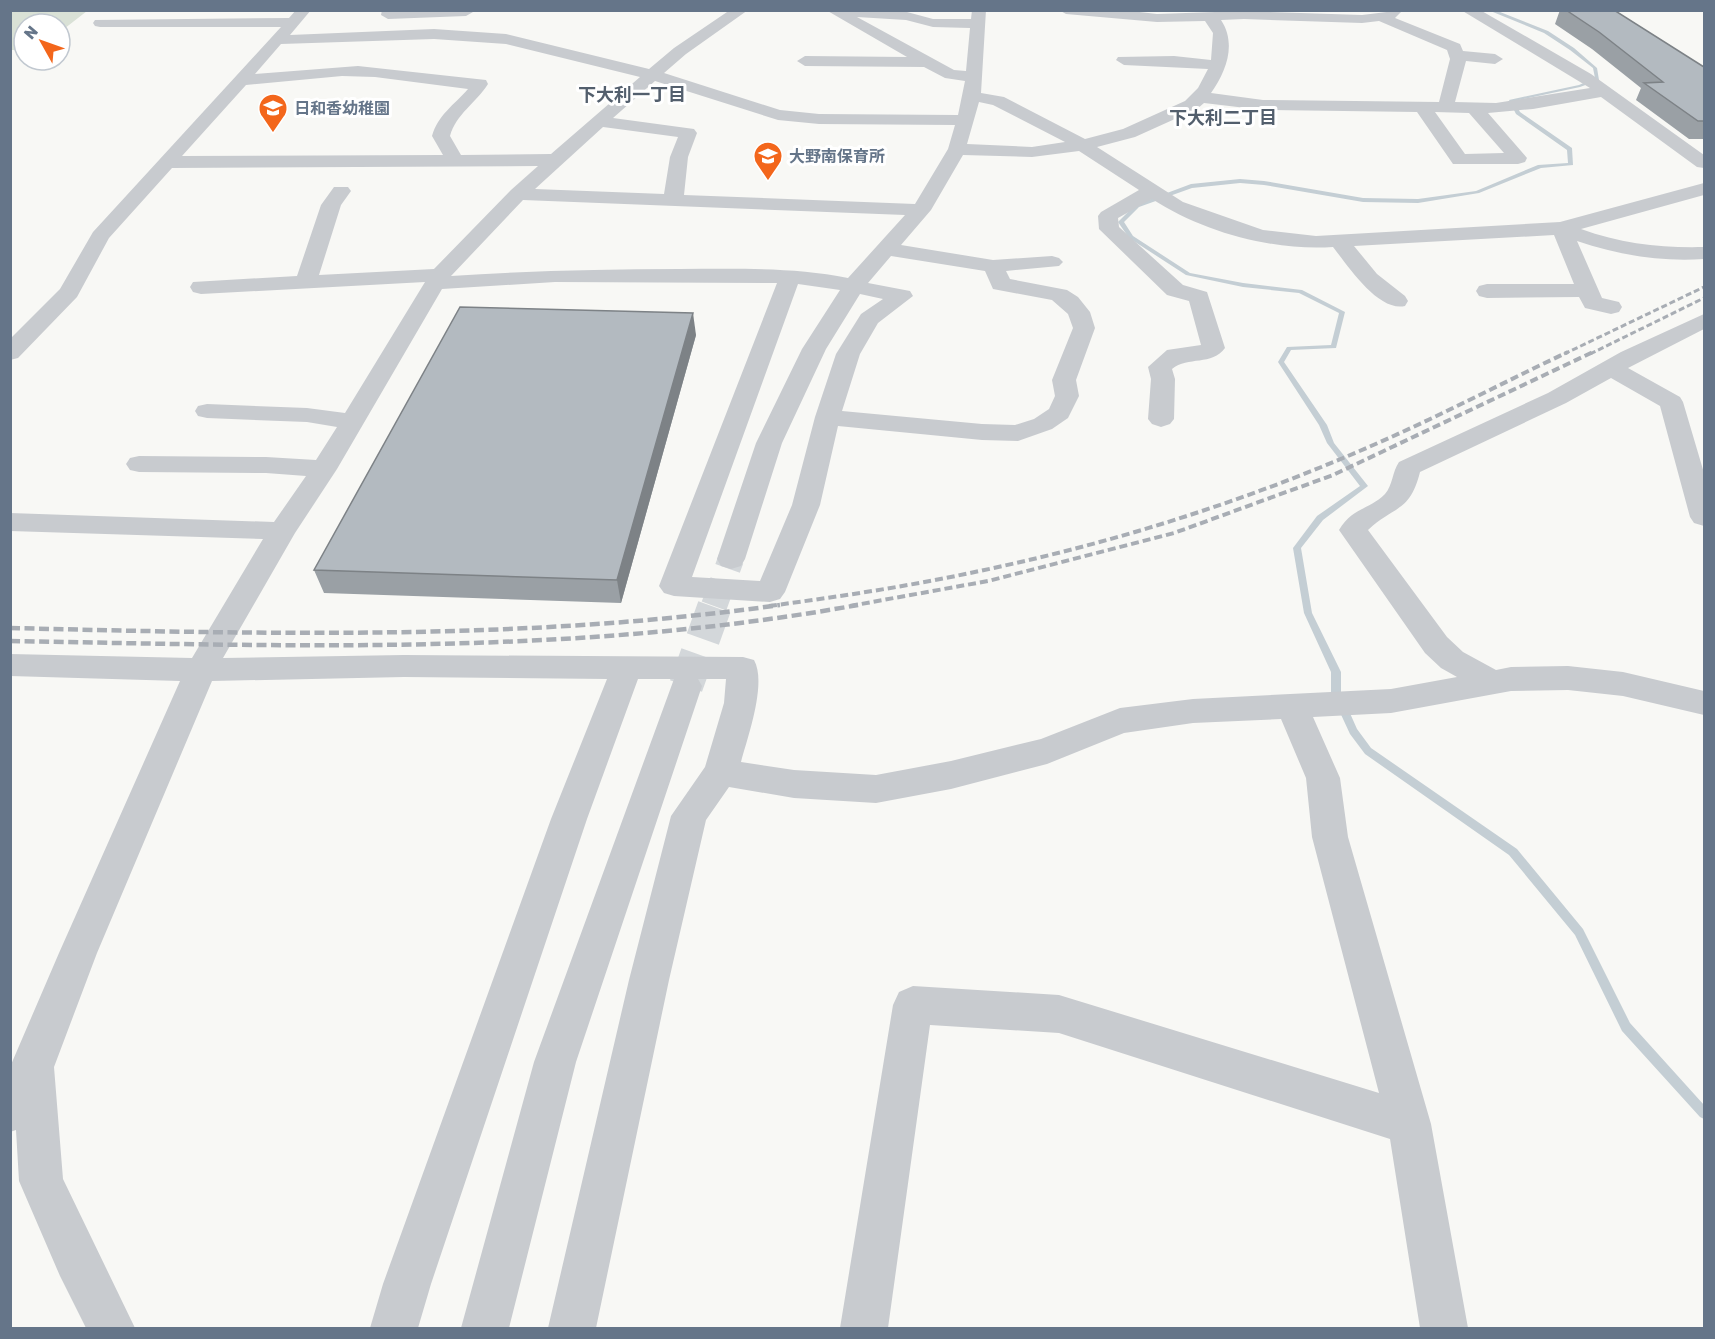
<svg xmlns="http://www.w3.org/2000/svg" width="1715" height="1339" font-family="Rubik,'Noto Sans JP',sans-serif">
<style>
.green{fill:#d9e1d6}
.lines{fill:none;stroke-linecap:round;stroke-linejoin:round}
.stream{fill:#c4ced4;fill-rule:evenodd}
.minor-tunnel-far1{stroke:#d3d7da;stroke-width:26;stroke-dasharray:26 14;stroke-linecap:butt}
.minor-tunnel{stroke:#d3d7da;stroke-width:34;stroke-dasharray:34 16;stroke-linecap:butt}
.minor{fill:#c8cbcf;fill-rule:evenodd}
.rail-far2{stroke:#a8adb4;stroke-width:3;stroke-dasharray:6 3;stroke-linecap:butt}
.rail-far1{stroke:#a8adb4;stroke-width:4;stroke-dasharray:8 4;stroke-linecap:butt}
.rail{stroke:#a8adb4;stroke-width:4.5;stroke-dasharray:10 4.5;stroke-linecap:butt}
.wall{fill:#9aa0a5}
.shaded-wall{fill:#7d8286}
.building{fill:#b3bac0;stroke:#7d8286;stroke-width:1.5}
.labels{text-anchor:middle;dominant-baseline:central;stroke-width:6;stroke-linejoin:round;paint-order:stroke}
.far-poi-label{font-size:16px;font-weight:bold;fill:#657589;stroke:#fff;text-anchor:start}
.far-neighbourhood-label{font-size:18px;font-weight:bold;fill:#535f6d;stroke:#fff}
</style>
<rect width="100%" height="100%" fill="#f8f8f5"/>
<!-- green -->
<path class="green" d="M10,11L11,10L87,11L60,32V24H24V50H11Z"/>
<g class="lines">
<!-- stream -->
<path class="stream" d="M1488,10H1495L1548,31L1574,48L1597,68L1599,80L1580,87L1514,101L1520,112L1572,148L1573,165L1541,168L1479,193L1418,203L1363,202L1264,185L1240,183L1192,188L1139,207L1124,222L1133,236L1190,273L1243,283L1302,290L1345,312L1336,348L1291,350L1284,362L1327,425L1334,443L1368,486L1323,520L1301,548L1312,613L1341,672V693L1357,729L1371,748L1517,849L1583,929L1630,1023L1704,1105V1119L1700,1117L1622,1031L1575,935L1509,855L1365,754L1350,734L1331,693V672L1304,613L1293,548L1317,516L1360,486L1327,443L1319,425L1278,362L1287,347L1331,345L1339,313L1299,293L1243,287L1186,275L1129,238L1118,222L1135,205L1191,184L1240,179L1264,181L1363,198L1418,199L1476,191L1538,165L1568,163L1567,150L1516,114L1509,100L1579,85L1595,78L1593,68L1570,50L1544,33Z"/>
<!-- minor-tunnel-far1 -->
<path class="minor-tunnel-far1" d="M714,606L731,559"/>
<!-- minor-tunnel -->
<path class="minor-tunnel" d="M686,686L715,605"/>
<!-- minor -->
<path class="minor" d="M296,10H311L290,35L434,29L506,34L649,69L674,48L730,10H748L686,54L664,73L780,110L819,114L958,115L965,81L945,78L924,67L805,66L797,61L805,56L907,57L826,10L907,12L933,19H971L972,10H986L981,93L1004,97L1085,139L1123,129L1185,101L1198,88L1208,69L1124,65L1116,60L1118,57L1174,56L1211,60L1213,33L1205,21L1157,22L1066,14L1059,10H1122L1157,14L1244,11L1362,15L1403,10L1395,18L1460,44L1463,51L1495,54L1503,59L1495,64L1466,61L1455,102L1496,103L1590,88L1461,10H1480L1591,74L1704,155V168L1697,167L1601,97L1533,109L1488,113L1527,158L1525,162L1518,164H1453L1417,112L1263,110L1204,103L1197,109L1135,137L1097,147L1183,202L1263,230L1316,236L1560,222L1704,183V195L1581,229C1622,244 1662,248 1704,247V259C1661,262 1618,255 1577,241L1602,298L1619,302L1622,307L1619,312L1611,314L1585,308L1579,297L1487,298L1479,296L1476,291L1479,286L1487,284H1574L1554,235L1354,246L1377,274L1405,296L1408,301L1405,306C1378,312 1348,266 1333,247C1272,251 1203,232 1152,199L1118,218L1119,227L1183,285L1207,292L1225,348C1212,366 1188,356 1172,369L1175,379L1174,419L1170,424L1161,427L1152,424L1148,419L1151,379L1148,367L1167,350L1201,345L1189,301L1167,295L1099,229L1098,216L1101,212L1139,190L1079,151L1032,157L963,155L931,210L901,245L993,260L1052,256L1059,258L1063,262L1059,266L1006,271L1010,279L1067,290L1078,297L1090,312L1095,328L1076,380L1079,396L1068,418L1052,429L1018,441L982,440L838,426L820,505L785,592L780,599L770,602L674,596L664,593L659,586L777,283L555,282L442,289L337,469L295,533L223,658L404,655L743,657L754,660C767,683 748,736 741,762L794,770L876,775L951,761L1041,739L1120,708L1193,699L1391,689L1457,677L1441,668L1425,653L1339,530C1353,507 1369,510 1385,494C1393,485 1392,472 1399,462L1548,393L1621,352L1704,314V329L1628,368L1680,397L1683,402L1704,473V526L1694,523L1690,517L1660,406L1611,378L1566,403L1420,472C1410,513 1393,506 1368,530L1447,637L1463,652L1496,670L1511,667L1568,666L1623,672L1704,691V715L1623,696L1568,690L1511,691L1391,713L1313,717L1340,778L1348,837L1431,1124L1468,1328H1420L1390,1139L1059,1033L930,1025L888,1328H840L893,1005L899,992L913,986L1059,995L1379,1093L1312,837L1306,778L1281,719L1193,723L1124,733L1047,764L951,789L876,803L794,798L729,787L706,820L669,980L596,1328H548L629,980L671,816L705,767L724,703L726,679H698L702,686L576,1062L509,1328H461L534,1062L674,679H638L587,819L431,1284L418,1328H370L383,1284L551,819L607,679L404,677L212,681L97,953L54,1067L63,1179L135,1328H86L60,1276L19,1181L16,1130L10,1132V1067L59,953L180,681L10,676V654L192,658L263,539L10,531V513L274,522L306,476L266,473L139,472L130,470L126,464L130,458L139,456L266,457L316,460L337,427L307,422L207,418L198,416L195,411L198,406L207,404L307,408L345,413L425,282L201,294L193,292L190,287L193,282L297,276L321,205L334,187H348L351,191L341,205L319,275L434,269L511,190L538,166L172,168L109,238L77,297L18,358L10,360V339L60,289L93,232L281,27H100L95,26L93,23L95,20L289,18ZM857,17L906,20L933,27L970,28L966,71L954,70ZM1244,19L1362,23L1379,21L1447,50L1450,59L1439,102L1263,100L1211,93C1226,72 1237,44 1221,20ZM434,39L506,44L640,77L551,154L461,155L450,136C456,114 476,103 488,84L486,80L358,66L255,74L281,44ZM342,76L375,77L468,89C454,105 438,115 432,136L443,155L182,156L246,85ZM655,81L778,120L819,124L955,125L948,149L915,204L684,195L688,157L697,133L694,129L613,118ZM979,102L993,105L1065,142L1032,147L967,144ZM1435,112L1469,113L1504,153L1465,154ZM603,127L678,137L670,157L664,194L535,189ZM523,200L905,215L848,278C793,267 737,269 680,269C603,269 528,271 451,276ZM891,256L985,271L993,289L1052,300L1068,314L1073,328L1052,380L1055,396L1049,409L1034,419L1015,425L982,424L842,411L860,354L878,323L913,296L910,291L868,283ZM798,284L840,290L802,349L756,443L717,559L721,566L731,569L741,566L745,559L782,443L826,349L860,294L883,299L861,314L836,354L815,417L792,505L760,581L692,577Z
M382,10H472L473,12L466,16L388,19L381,15Z"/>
<!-- rail-far2 -->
<path class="rail-far2" d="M1564,354L1704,287
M1590,354L1704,298"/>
<!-- rail-far1 -->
<path class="rail-far1" d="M769,606C836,597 904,587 970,573C1107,545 1244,502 1371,446C1438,417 1502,383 1568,352
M850,606L988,581L1174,533L1333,475L1593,352"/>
<!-- rail -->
<path class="rail" d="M10,628C267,634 524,641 780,605
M10,641C296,646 575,656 858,605"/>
</g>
<!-- wall -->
<path class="wall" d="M1560,10H1614L1704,67V139H1689L1636,100L1641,88L1592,49L1555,24Z
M696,335L621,603L324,593L314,570Z"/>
<!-- shaded-wall -->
<path class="shaded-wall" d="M693,313L696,335L621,603L617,580Z"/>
<!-- building -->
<path class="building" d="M1566,10H1614L1704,67V121H1698L1644,83L1663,82L1599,32Z
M460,307L693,313L617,580L314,570Z"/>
<!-- icons -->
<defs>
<g id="school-pin" transform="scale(1.5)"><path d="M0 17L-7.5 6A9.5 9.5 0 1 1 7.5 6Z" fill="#f3661b" stroke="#fff"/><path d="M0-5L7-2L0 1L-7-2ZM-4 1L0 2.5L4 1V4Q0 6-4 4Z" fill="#fff"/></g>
</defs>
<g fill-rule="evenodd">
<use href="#school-pin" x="273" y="108"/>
<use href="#school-pin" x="768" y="156"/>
</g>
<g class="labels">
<!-- far-poi labels -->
<g class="far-poi-label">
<text x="294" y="108">日和香幼稚園</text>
<text x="789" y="156">大野南保育所</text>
</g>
<!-- far-neighbourhood labels -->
<g class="far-neighbourhood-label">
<text x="632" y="95">下大利一丁目</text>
<text x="1223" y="118">下大利二丁目</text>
</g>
</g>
<!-- border -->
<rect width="1715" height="1339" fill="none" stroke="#657589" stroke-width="24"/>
<!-- north arrow -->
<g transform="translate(42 42) rotate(310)"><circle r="28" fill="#ffffff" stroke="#c1c8d0" stroke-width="1.5"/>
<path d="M0-4.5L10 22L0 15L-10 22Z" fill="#f3661b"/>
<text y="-9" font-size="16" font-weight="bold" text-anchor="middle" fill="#657589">N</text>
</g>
</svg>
